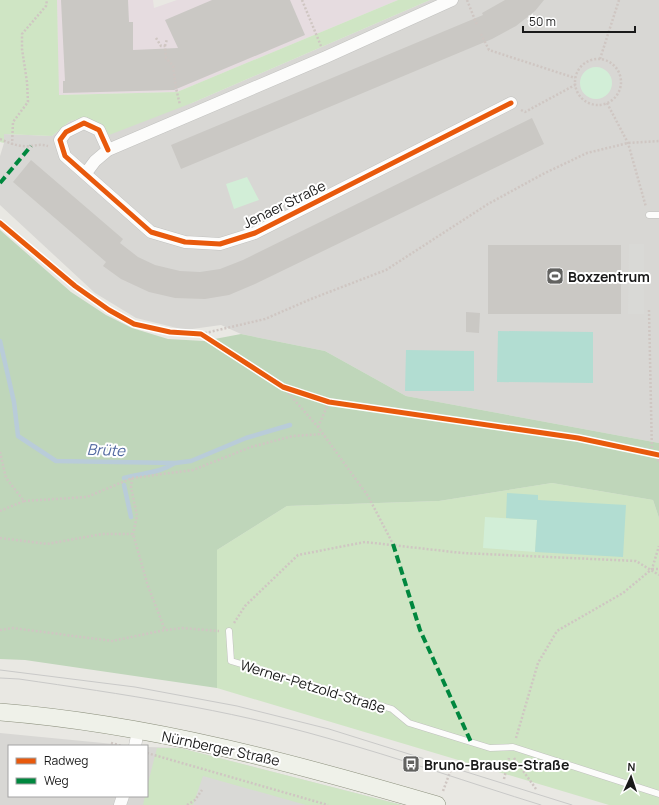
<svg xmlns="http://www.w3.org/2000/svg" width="659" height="805" font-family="Manrope,sans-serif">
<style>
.residential{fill:#d8d7d4}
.industrial{fill:#e6dce0}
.grass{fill:#cfe5c4}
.forest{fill:#bfd6ba}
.park{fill:#d2eed7}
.pitch{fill:#b2ddd2}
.parking{fill:#d9d9d6}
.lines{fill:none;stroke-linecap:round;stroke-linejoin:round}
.stream{stroke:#b9ccd9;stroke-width:4.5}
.building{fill:#cac8c4}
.lane-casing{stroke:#c1c1bf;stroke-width:7}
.street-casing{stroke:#c1c1bf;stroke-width:13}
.secondary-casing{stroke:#8c907d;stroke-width:18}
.path{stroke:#cfc6c2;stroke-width:2.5;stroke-dasharray:2 2;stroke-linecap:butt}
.lane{stroke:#fcfcfb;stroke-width:6}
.street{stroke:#fcfcfb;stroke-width:12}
.secondary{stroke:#eff1e9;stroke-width:17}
.tram{stroke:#c9c9c8;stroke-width:1}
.quiet{stroke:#00873e;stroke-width:4;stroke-dasharray:8 4;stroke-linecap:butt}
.cycleway-casing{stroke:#fff;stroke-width:8}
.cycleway{stroke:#e8590c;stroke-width:5}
.labels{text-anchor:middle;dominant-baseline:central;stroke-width:4;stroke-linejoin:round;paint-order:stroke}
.street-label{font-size:14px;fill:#1a1a1a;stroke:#fff}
.poi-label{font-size:14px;font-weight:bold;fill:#1a1a1a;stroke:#fff;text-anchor:start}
.water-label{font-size:15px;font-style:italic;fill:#5168a0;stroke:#fff}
</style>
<rect width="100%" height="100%" fill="#e9e8e3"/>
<!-- residential -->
<path class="residential" d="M430,0H659V443L406,396L325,351L241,334L221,325L185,330L136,318L95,293L0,205V156L4,143V134L52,136L70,121L84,118L100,123L192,103Z
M0,733L134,746H9V796H147V747L180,748L402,805H0Z"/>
<!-- industrial -->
<path class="industrial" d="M57,0H153L154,8L177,0H398L177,92L58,95Z"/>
<!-- grass -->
<path class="grass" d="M0,0H57L59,95L177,92L398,0H430L192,103L109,135L100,124L84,118L70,121L52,136L4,134V143L0,142Z
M552,483L653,500L659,518V805H609L217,688V550L287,506L439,501Z
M157,748H180L402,805H143L145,796H147V787Z"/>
<!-- forest -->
<path class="forest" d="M0,230L71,292L106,315L132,328L168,339L204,341L241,334L325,351L406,396L659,443V518L653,500L552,483L439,501L287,506L217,550V688L25,660L0,659Z"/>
<!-- park -->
<path class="park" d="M580 83a16 16 0 1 1 32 0a16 16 0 1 1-32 0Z
M247,177L259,200L234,209L226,184Z
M485,517L537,520L535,552L483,548Z"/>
<!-- pitch -->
<path class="pitch" d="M498,331L593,332V383L497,382Z
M406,350L474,351V391H405Z
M507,493L538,495V500L626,505L623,557L535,552L537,520L506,518Z"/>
<!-- parking -->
<path class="parking" d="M629,244H644V314H628Z
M203,776L306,805H193Z"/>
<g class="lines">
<!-- stream -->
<path class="stream" d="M0,341L14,402L18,436L56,461L175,463L191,461L246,438L290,425
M124,478C141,473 160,473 175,463
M124,485L131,517"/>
</g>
<!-- building -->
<path class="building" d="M61,0H128L129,22H133V50L178,48L165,20L212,0H290L305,35L174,90L63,93V81H65Z
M505,0H544L535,11L516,26L492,39L181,169L171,145L483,15L482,13Z
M532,118L544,144L255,284L229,295L205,299L175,298L149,292L121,279L103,266L106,262L13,182L31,160L123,239L120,243L138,257L155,265L180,271L200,272L220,269L243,260Z
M488,245H621V314H488Z
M466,312L480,313L479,333L466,332Z"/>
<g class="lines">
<!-- lane casing -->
<g class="lane-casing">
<path id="lane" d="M649,215H659
M229,631L231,661L392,709L409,723L490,748L513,747L659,794"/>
</g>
<!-- street casing -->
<g class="street-casing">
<path id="street" d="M108,150L99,130L84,123L66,132L60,140L65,156L151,232L185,242L220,244L255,233L511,103
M86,173L95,161L108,150L326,57L452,0
M135,746L138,731
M120,805L123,796"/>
</g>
<!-- secondary casing -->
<g class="secondary-casing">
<path id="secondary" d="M0,712C150,724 294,763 437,805"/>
</g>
<!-- path -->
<path class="path" d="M302,0L321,46
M467,0L477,25
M481,34L489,50L575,78
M156,38L161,46H165L166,58L173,66L176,88L180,105
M165,46L167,39
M600,59L619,0
M575 82a23 23 0 1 1 46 0a23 23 0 1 1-46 0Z
M607,103L628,143L646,207
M521,110L525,112L575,85
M0,139C11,144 20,147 31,146C38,145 41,144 48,146
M12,145L13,122L28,102L27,82L22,49V34L46,6L47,0
M649,310L652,454L659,461
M201,334L265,319L311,299L386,270L488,204L543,174L587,153L628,143L659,141
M283,387L318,427L368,496L393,544
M318,427L329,402
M0,452L6,478L24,501L0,511
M132,478L131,487L137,516L133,534
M24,501L87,497L132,478L193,470L251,447L293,436L323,434
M0,538L47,544L102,534H133L148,586L165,630
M652,569H659
M234,623L245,606L298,555L365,542L462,553L636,561L659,575
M0,630L13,628L112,641L165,630L182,628L219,631
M516,738L538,663L557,631L623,593L652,569L659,546
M111,743L122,746
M147,753L328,805
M514,758L536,789
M504,779L509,758
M443,791L453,764
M187,805L195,800L202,790"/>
<!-- lane -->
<use href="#lane" class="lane"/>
<!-- street -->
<use href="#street" class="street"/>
<!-- secondary -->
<use href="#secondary" class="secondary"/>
<!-- tram -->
<path class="tram" d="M0,670L135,687L237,706L329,729L572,805
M0,678L19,679C122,694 226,709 327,738C399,758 470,783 541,805"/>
<!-- quiet -->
<path class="quiet" d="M0,183L31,146
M393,544L420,630L471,742"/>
<!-- cycleway casing -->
<g class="cycleway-casing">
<path id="cycleway" d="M108,150L99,130L84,123L66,132L60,140L65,156L151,232L185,242L220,244L255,233L511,103
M0,223L75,286L109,310L134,324L170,332L201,334L283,387L329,402L578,438L659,455"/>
</g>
<!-- cycleway -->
<use href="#cycleway" class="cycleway"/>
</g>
<!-- icons -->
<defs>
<g id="stadium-square" transform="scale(0.9)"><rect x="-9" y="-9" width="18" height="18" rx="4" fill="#626260" stroke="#fff"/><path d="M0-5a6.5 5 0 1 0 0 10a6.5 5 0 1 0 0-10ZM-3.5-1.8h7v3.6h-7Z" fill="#fff"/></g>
<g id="bus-square" transform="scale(0.9)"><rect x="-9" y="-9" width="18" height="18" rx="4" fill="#626260" stroke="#fff"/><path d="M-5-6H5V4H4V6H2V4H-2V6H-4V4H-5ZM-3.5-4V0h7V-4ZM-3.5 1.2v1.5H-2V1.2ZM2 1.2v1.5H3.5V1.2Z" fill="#fff"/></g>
</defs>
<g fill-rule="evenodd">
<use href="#stadium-square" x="555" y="276"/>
<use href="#bus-square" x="411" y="764"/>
</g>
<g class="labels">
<!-- street labels -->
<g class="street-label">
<text transform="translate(284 204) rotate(-26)">Jenaer Straße</text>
<text transform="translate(313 686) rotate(17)">Werner-Petzold-Straße</text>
<text transform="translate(221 748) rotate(12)">Nürnberger Straße</text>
</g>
<!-- poi labels -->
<g class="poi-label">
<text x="568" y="276">Boxzentrum</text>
<text x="424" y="764">Bruno-Brause-Straße</text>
</g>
<!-- water labels -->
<g class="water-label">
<text transform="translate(106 450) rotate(2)">Brüte</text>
</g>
</g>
<!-- legend -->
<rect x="8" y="745" width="140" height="52" fill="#ffffff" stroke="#a3a3a3"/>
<rect x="16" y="758" width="20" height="6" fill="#e8590c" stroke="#a3a3a3"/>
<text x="44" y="765" font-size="12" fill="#1a1a1a">Radweg</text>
<rect x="16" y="778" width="20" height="6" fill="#00873e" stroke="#a3a3a3"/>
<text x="44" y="785" font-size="12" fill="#1a1a1a">Weg</text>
<!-- north arrow -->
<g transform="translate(631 777) rotate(3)" stroke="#ffffff" stroke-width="3" paint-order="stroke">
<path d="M0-3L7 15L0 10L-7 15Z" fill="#1a1a1a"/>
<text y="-6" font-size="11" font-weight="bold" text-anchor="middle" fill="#1a1a1a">N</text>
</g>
<!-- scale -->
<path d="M523 26v6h112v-6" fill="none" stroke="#1a1a1a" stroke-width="2"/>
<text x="529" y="26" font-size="12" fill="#1a1a1a" stroke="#ffffff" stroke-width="3" paint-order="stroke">50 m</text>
</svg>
